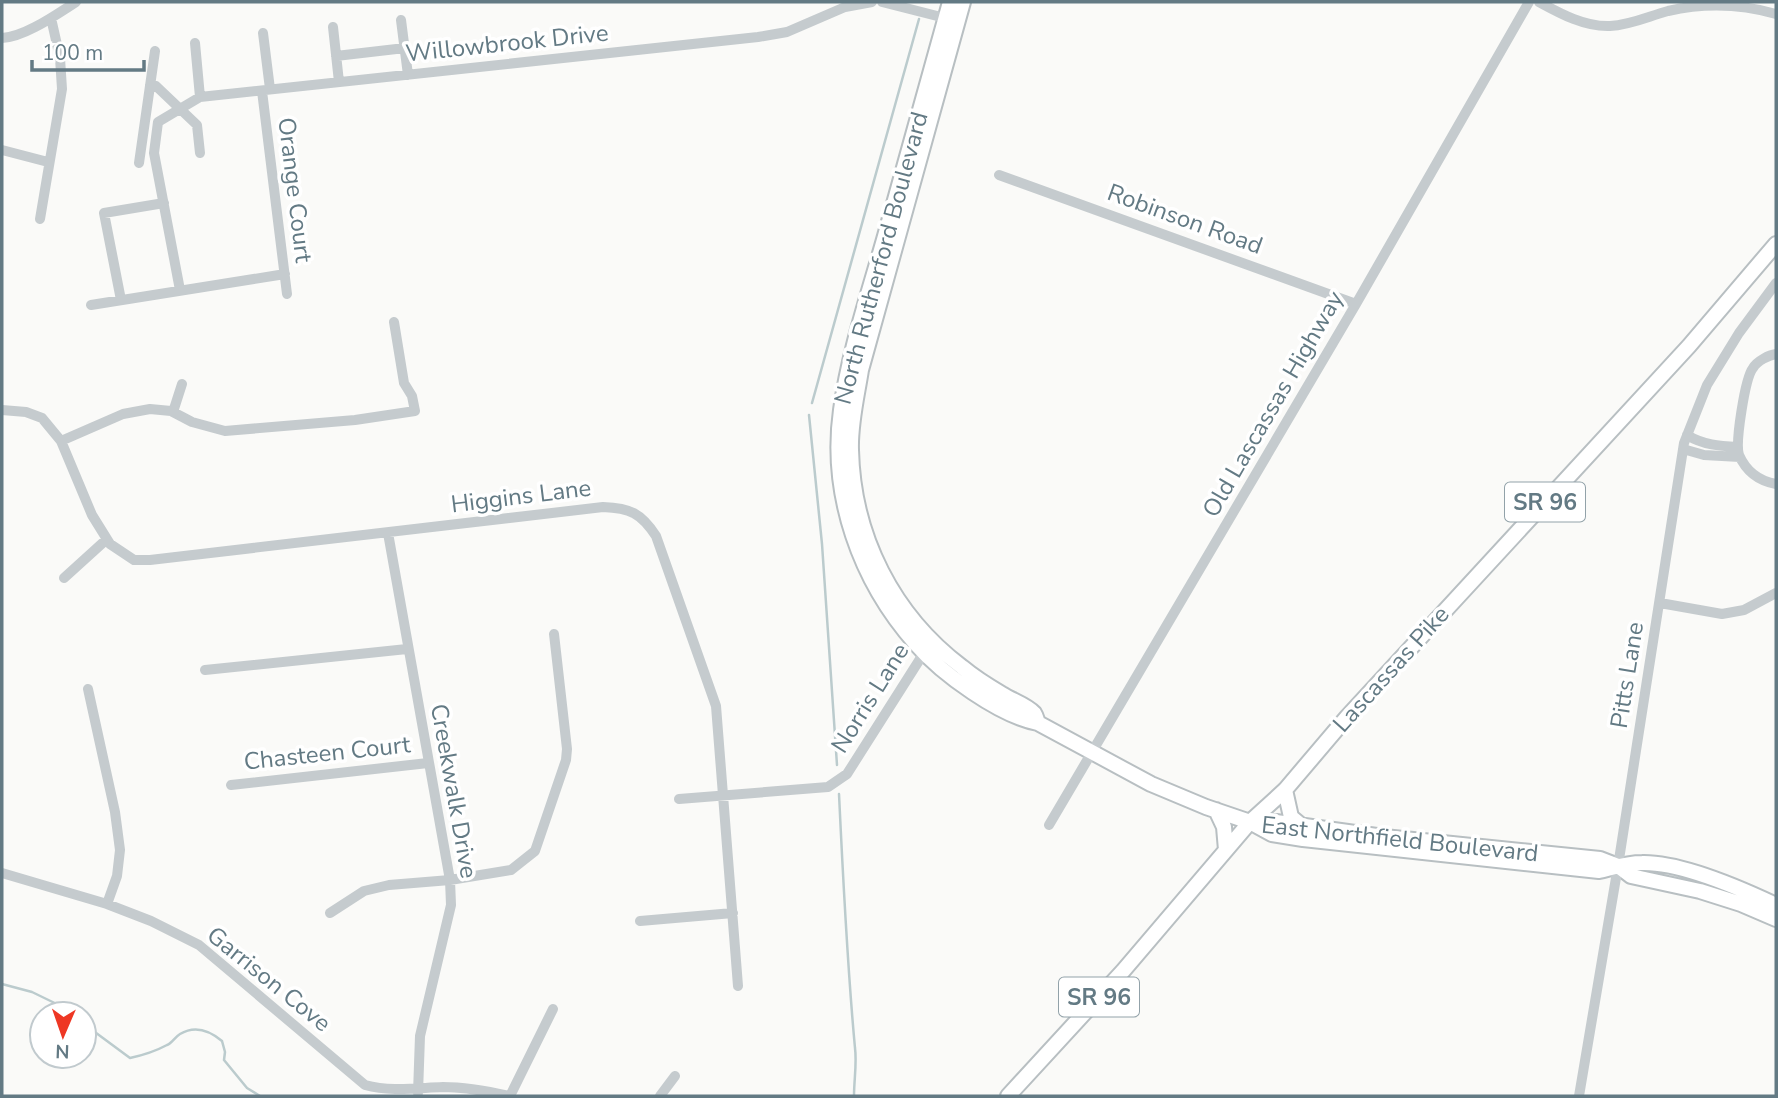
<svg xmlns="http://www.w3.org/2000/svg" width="1778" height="1098" font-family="'Nunito Sans',sans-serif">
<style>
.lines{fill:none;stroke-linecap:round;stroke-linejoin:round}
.stream{stroke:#bbcbcd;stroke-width:2.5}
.major-casing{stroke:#b8bfc2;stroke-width:18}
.minor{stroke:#c5cbce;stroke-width:10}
.major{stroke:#fff;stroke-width:14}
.labels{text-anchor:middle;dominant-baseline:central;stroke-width:7;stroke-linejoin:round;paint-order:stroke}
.shield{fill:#fff;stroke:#92a2a9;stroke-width:2}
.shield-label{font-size:23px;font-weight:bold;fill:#637a84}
.street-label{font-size:24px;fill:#637a84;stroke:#fff}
</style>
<rect width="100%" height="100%" fill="#fafaf8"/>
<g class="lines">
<!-- stream -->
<path class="stream" d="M812,403L919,19
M809,415L822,544L837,765
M839,794C843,879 847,963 855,1048C857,1063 854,1080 854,1096
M2,984L32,992L67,1009L72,1014
M84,1024L130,1058C144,1055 154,1052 167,1045C172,1043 175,1037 180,1034C195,1025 209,1030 222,1041L225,1052L224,1060L247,1088L260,1096"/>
<!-- major casing -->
<g class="major-casing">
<path id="major" d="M950,2C928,80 906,158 885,236C869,293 849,351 841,410C829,495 860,581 916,644C942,674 1000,716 1038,723L1151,784L1206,807L1250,822L1272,834L1303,839L1599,871C1612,868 1627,863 1642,863C1681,862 1740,888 1776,905
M963,2L861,370C857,396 850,423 851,450C853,536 893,615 962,667C974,677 988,686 1002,694C1011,700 1027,705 1034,713C1036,716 1037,720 1038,723
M1285,790L1291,817L1303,827
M1216,810L1224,827L1226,850
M1255,822H1276L1384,837L1600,859L1618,866L1631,876L1700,891L1741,904L1776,919
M1008,1096L1123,971L1250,822L1285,790L1347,717L1689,346L1776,244"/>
</g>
<!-- minor -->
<path class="minor" d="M882,2L945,18
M1539,2C1561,14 1585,27 1610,26C1631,25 1649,16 1668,11C1704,3 1741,4 1776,14
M401,20L408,75
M333,27L339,82
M263,33L270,89
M2,38C25,37 57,14 76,2
M195,43L200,97
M336,56L405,48
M150,85L156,86L197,125L200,153
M262,91L287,294
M2,150L48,162
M139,163L155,51
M999,175L1356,304
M40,219L62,89L60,58L51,18
M180,290L154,153L158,122L200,97L758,37L787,32L845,7L872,2
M121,300L104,213L164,203
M91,305L285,274
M1776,354C1769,355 1757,361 1753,368C1745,378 1735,443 1739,455C1746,471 1759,481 1776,484
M2,410L26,412L42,418L61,441L92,515L110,544L134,560H150L603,507C630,508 641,513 656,536L716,706L738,986
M173,412L182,384
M1687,435C1703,445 1720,446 1738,447
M61,441L123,414L150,409L171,411L192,422L225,431L355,420L415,411L412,396L404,383L394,322
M1683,449L1704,455L1740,457
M388,533L450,880L451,905L420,1036L418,1093
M64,578L107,539
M1660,603L1722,614L1744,610L1776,593
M205,670L407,649
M88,689L115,812L120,850L117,876L107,904
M231,785L428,763
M679,799L828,787L847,774L927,648
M1049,825L1356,304L1529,2
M2,873L107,904L151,921L199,945L365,1085C391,1092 416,1088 443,1087C466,1087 487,1091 509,1096
M330,913L364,891L389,885L450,880L511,870L535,851L566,760L567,749L554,634
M640,921L733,913
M510,1096L553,1009
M660,1096L675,1076
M1579,1096L1618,866L1684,443L1707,385L1739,333L1776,283"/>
<!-- major -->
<use href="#major" class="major"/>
</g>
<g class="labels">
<!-- shield labels -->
<g class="shield">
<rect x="1505" y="482.5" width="80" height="39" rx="5"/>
<rect x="1059" y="977.5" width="80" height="39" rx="5"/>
</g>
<g class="shield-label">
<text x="1545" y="502">SR 96</text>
<text x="1099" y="997">SR 96</text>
</g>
<!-- street labels -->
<g class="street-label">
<text transform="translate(507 43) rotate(-6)">Willowbrook Drive</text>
<text transform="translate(295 190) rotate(83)">Orange Court</text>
<text transform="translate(1185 219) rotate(20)">Robinson Road</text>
<text transform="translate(881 258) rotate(-75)">North Rutherford Boulevard</text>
<text transform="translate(1273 404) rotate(-60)">Old Lascassas Highway</text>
<text transform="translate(521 496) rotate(-7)">Higgins Lane</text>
<text transform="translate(1391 669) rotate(-48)">Lascassas Pike</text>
<text transform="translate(1627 675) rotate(-81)">Pitts Lane</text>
<text transform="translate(870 698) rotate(-58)">Norris Lane</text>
<text transform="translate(327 753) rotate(-6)">Chasteen Court</text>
<text transform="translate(454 791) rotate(80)">Creekwalk Drive</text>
<text transform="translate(1400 839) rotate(6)">East Northfield Boulevard</text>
<text transform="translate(269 979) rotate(39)">Garrison Cove</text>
</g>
</g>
<!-- border -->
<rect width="1778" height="1098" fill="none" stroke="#637a84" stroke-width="7"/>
<!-- north arrow -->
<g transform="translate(63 1035) rotate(182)"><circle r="33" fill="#ffffff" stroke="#c1cace" stroke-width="2"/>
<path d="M0-5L12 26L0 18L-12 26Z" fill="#ee3724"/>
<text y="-10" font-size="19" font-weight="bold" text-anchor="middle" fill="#637a84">N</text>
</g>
<!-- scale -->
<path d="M32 60v10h112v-10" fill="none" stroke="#637a84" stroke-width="3.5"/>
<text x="42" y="60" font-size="21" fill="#637a84" stroke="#ffffff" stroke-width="5" paint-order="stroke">100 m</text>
</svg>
